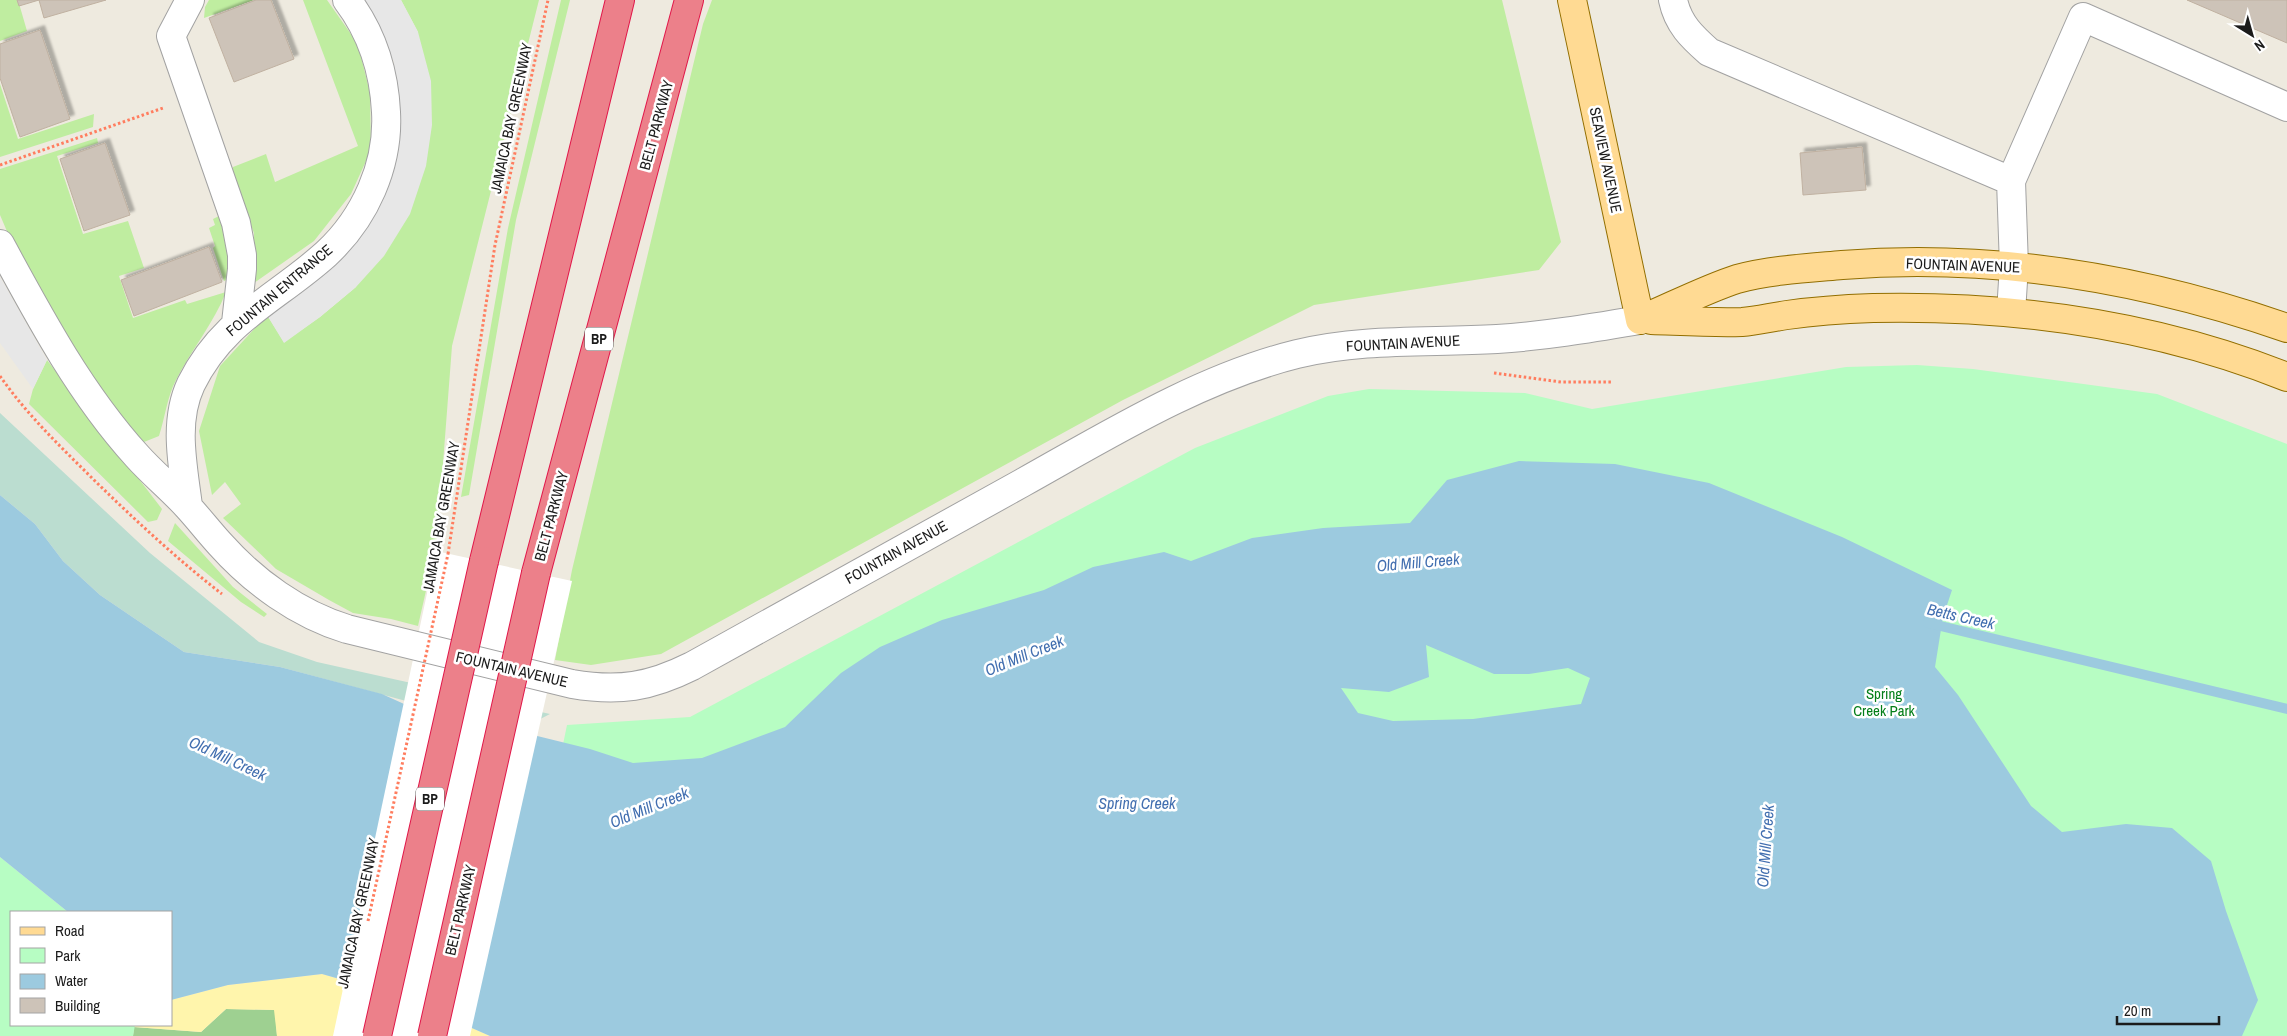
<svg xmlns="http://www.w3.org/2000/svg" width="2287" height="1036" font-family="'Archivo Narrow',sans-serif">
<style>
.grass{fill:#bfeda0}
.forest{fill:#9ed091}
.wetland{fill:#bbddd0}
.sand{fill:#fff5ac}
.park{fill:#b7fdc3}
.parking{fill:#e7e7e7}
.water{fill:#9ccadf;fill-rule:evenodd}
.pier{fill:#fff}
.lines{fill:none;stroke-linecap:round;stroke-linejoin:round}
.stream{stroke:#9ccadf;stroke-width:10}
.building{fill:#cdc3b8;stroke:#c0b1a1;filter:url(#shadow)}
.minor-casing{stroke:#a2a2a2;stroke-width:30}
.major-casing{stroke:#926e00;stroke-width:30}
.highway-casing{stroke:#e1174a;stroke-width:30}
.path{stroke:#ff7d5f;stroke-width:3;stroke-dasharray:2.5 2.5;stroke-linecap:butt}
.minor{stroke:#fff;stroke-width:28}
.major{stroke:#ffda93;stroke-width:28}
.highway{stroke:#ec808a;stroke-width:28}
.highway-bridge-casing{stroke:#e1174a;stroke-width:30;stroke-linecap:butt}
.path-bridge{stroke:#ff7d5f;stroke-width:3;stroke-dasharray:2.5 2.5;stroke-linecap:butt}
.highway-bridge{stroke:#ec808a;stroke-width:28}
.labels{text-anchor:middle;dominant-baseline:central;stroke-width:5;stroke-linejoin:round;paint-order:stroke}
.shield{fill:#fff;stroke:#5f5f5f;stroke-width:1}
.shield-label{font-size:14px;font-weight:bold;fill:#1b1b1b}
.street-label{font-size:15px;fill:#1b1b1b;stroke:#fff}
.park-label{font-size:15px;fill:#047e19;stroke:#fff}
.water-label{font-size:16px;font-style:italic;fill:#426fb0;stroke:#fff}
</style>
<defs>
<filter id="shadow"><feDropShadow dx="4.5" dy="-4.5" stdDeviation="1" flood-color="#0004"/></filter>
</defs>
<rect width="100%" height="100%" fill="#eeeadf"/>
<!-- grass -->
<path class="grass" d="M0,0H18L27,31L0,41Z
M209,0H254L204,18L205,7Z
M303,0H327L358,44L370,93L371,150L351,194L314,241L254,283V233L231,176L233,167L266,154L275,182L358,146Z
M401,0H539L452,346L437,542L418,626L391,619L353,613L329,600L276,569L223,518L241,504L225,482L212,495L199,431L220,366L267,315L284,342L320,317L356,287L418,32Z
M561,0H570L516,220L469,495L461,497L508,228Z
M712,0H1502L1561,242L1539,270L1314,305L1123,400L661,654L591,665L555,660L572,570L703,24Z
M0,84L18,139L94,114L93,127L0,157Z
M97,138L98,143L57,156L83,234L128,221L144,268L119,276L133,318L185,300L187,304L226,292C214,323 191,350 176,380C167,397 165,418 159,436L144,442L131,435L59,331L18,257L0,215V169Z
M221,215C229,236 231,257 229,279L224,281L213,248L215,246L209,228L215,225L213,219Z
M47,360L162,509L157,520L148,522L29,404L33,389Z
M175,523L233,587L267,614L264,617L241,602L168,541Z"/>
<!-- forest -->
<path class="forest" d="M226,1009L275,1010L277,1036H133L134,1027L201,1032Z"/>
<!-- wetland -->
<path class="wetland" d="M0,413L150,553L259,642L317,662L550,714L517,731L280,667L184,652L100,595L63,561L35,524L0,495Z"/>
<!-- sand -->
<path class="sand" d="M322,974L399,996L490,1036H277L274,1010L226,1009L201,1032L134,1027L137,1025H171V1000L228,985Z"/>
<!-- park -->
<path class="park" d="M1917,365L1973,369L2157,394L2287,444V1036H503L567,725L690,717L1195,448L1328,396L1369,389L1525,393L1592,409L1846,367Z
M0,857L68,912H11V1025H135L133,1036H0Z"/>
<!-- parking -->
<path class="parking" d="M364,0H401L418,32L431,81L432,125L426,166L410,214L384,256L356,287L320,317L284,343L267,315L315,277L399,127L394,62Z
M0,277L47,360L33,389L0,343Z"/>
<!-- water -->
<path class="water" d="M1519,461L1615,464L1709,483L1842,537L1952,590L1943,617L1935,667L1958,695L2031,806L2062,832L2126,824L2172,828L2211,861L2226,911L2258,1000L2242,1036H490L399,996L322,974L228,985L171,1000V912H68L0,857V495L35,524L63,561L100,595L184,652L280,667L382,694L424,713L517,731L590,749L633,763L702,758L785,727L841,673L880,647L942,620L1044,590L1093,567L1164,552L1191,561L1252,538L1323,528L1410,523L1447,480ZM1426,645L1494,674H1529L1568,668L1590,678L1581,704L1473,719L1393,721L1358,713L1341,688L1389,692L1429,677Z"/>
<!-- pier -->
<path class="pier" d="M436,551L572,581L470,1036H333Z"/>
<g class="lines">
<!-- stream -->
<path class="stream" d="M1928,623L2287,709"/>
</g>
<!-- building -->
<path class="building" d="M17,0H106L44,18L39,0L19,6Z
M256,0H271L294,59L234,82L209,18Z
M2187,0H2287V43Z
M40,30L70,119L20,137L0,78V44Z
M105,143L130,215L84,231L60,159Z
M1862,147L1866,190L1803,195L1800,153Z
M209,247L222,282L134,316L121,280Z"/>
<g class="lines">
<!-- minor casing -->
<g class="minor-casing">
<path id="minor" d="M190,0L171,36L236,223L242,255V269L236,323
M1673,0C1678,24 1692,37 1709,52L2011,181
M0,244C40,318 80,393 137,456C153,474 172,489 188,507C199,519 209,532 220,544C254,582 298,614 347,629L572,684C619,692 650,687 692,666C802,605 912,544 1022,483C1108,435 1200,378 1297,354C1363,338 1429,343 1497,339C1545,336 1592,328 1640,320
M2011,312L2014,266L2011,181L2083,17L2287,107
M188,506C183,466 173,422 191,384C223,319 276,299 326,254C365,218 389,165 386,112C384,71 372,33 347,0"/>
</g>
<!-- major casing -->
<g class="major-casing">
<path id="major" d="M1572,0L1640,320
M1640,320C1671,307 1706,289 1737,279C1771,270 1808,268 1842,265C1994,253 2143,278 2287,328
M1651,320C1681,321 1712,323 1742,322C1757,321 1772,317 1787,315C1815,311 1844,309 1873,308C2014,305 2156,325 2287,377"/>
</g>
<!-- highway casing -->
<g class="highway-casing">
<path id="highway" d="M484,561L620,0
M536,573L689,0"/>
</g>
<!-- path -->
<path class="path" d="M0,165L163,108
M1494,373L1561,382H1611
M0,376C27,415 61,447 94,480C135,520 177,559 222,594
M448,554L495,245L548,0"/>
<!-- minor -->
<use href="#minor" class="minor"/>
<!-- major -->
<use href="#major" class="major"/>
<!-- highway -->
<use href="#highway" class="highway"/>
<!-- highway-bridge casing -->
<g class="highway-bridge-casing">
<path id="highway-bridge" d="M377,1036L484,561
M432,1036L536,573"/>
</g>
<!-- path-bridge -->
<path class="path-bridge" d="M368,921L448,554"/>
<!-- highway-bridge -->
<use href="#highway-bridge" class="highway-bridge"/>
</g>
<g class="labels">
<!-- shield labels -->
<g class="shield">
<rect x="585" y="327.5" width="28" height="23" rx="4"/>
<rect x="416" y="787.5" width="28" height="23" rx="4"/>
</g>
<g class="shield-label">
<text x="599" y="339">BP</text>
<text x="430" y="799">BP</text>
</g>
<!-- street labels -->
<g class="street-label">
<text transform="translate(511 118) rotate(-78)">JAMAICA BAY GREENWAY</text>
<text transform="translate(656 125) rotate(-75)">BELT PARKWAY</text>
<text transform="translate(1606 160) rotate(78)">SEAVIEW AVENUE</text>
<text transform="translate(1963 265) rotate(2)">FOUNTAIN AVENUE</text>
<text transform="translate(279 290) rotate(-40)">FOUNTAIN ENTRANCE</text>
<text transform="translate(1403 343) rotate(-3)">FOUNTAIN AVENUE</text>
<text transform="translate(551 516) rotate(-75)">BELT PARKWAY</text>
<text transform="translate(441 517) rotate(-80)">JAMAICA BAY GREENWAY</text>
<text transform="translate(896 552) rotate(-29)">FOUNTAIN AVENUE</text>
<text transform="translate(512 669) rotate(13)">FOUNTAIN AVENUE</text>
<text transform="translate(460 910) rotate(-77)">BELT PARKWAY</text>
<text transform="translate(358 913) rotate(-78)">JAMAICA BAY GREENWAY</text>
</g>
<!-- park labels -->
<g class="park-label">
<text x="1884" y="693">Spring<tspan x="1884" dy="17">Creek Park</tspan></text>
</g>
<!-- water labels -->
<g class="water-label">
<text transform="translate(1418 562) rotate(-5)">Old Mill Creek</text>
<text transform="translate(1961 616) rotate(13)">Betts Creek</text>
<text transform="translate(1024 655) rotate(-22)">Old Mill Creek</text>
<text transform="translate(228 758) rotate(25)">Old Mill Creek</text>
<text x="1137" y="803">Spring Creek</text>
<text transform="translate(649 807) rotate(-22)">Old Mill Creek</text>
<text transform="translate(1765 846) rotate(-86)">Old Mill Creek</text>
</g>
</g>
<!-- legend -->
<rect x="10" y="911" width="162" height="115" fill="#ffffff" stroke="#a4a4a4"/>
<rect x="20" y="927" width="25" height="8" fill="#ffda93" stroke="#a4a4a4"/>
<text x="55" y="936" font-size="15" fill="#1b1b1b">Road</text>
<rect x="20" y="948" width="25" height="15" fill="#b7fdc3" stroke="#a4a4a4"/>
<text x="55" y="961" font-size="15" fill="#1b1b1b">Park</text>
<rect x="20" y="974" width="25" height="15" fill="#9ccadf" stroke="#a4a4a4"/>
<text x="55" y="986" font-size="15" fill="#1b1b1b">Water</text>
<rect x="20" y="998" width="25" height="15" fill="#cdc3b8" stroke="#a4a4a4"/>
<text x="55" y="1011" font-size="15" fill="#1b1b1b">Building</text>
<!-- north arrow -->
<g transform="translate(2252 35) rotate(143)" stroke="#ffffff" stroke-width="4" paint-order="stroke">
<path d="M0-4L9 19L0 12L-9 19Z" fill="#1b1b1b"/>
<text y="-8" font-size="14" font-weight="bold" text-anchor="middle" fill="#1b1b1b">N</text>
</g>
<!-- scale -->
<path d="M2117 1016v8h102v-8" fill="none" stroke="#1b1b1b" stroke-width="2.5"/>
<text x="2124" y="1016" font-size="15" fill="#1b1b1b" stroke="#ffffff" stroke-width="4" paint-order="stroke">20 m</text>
</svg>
